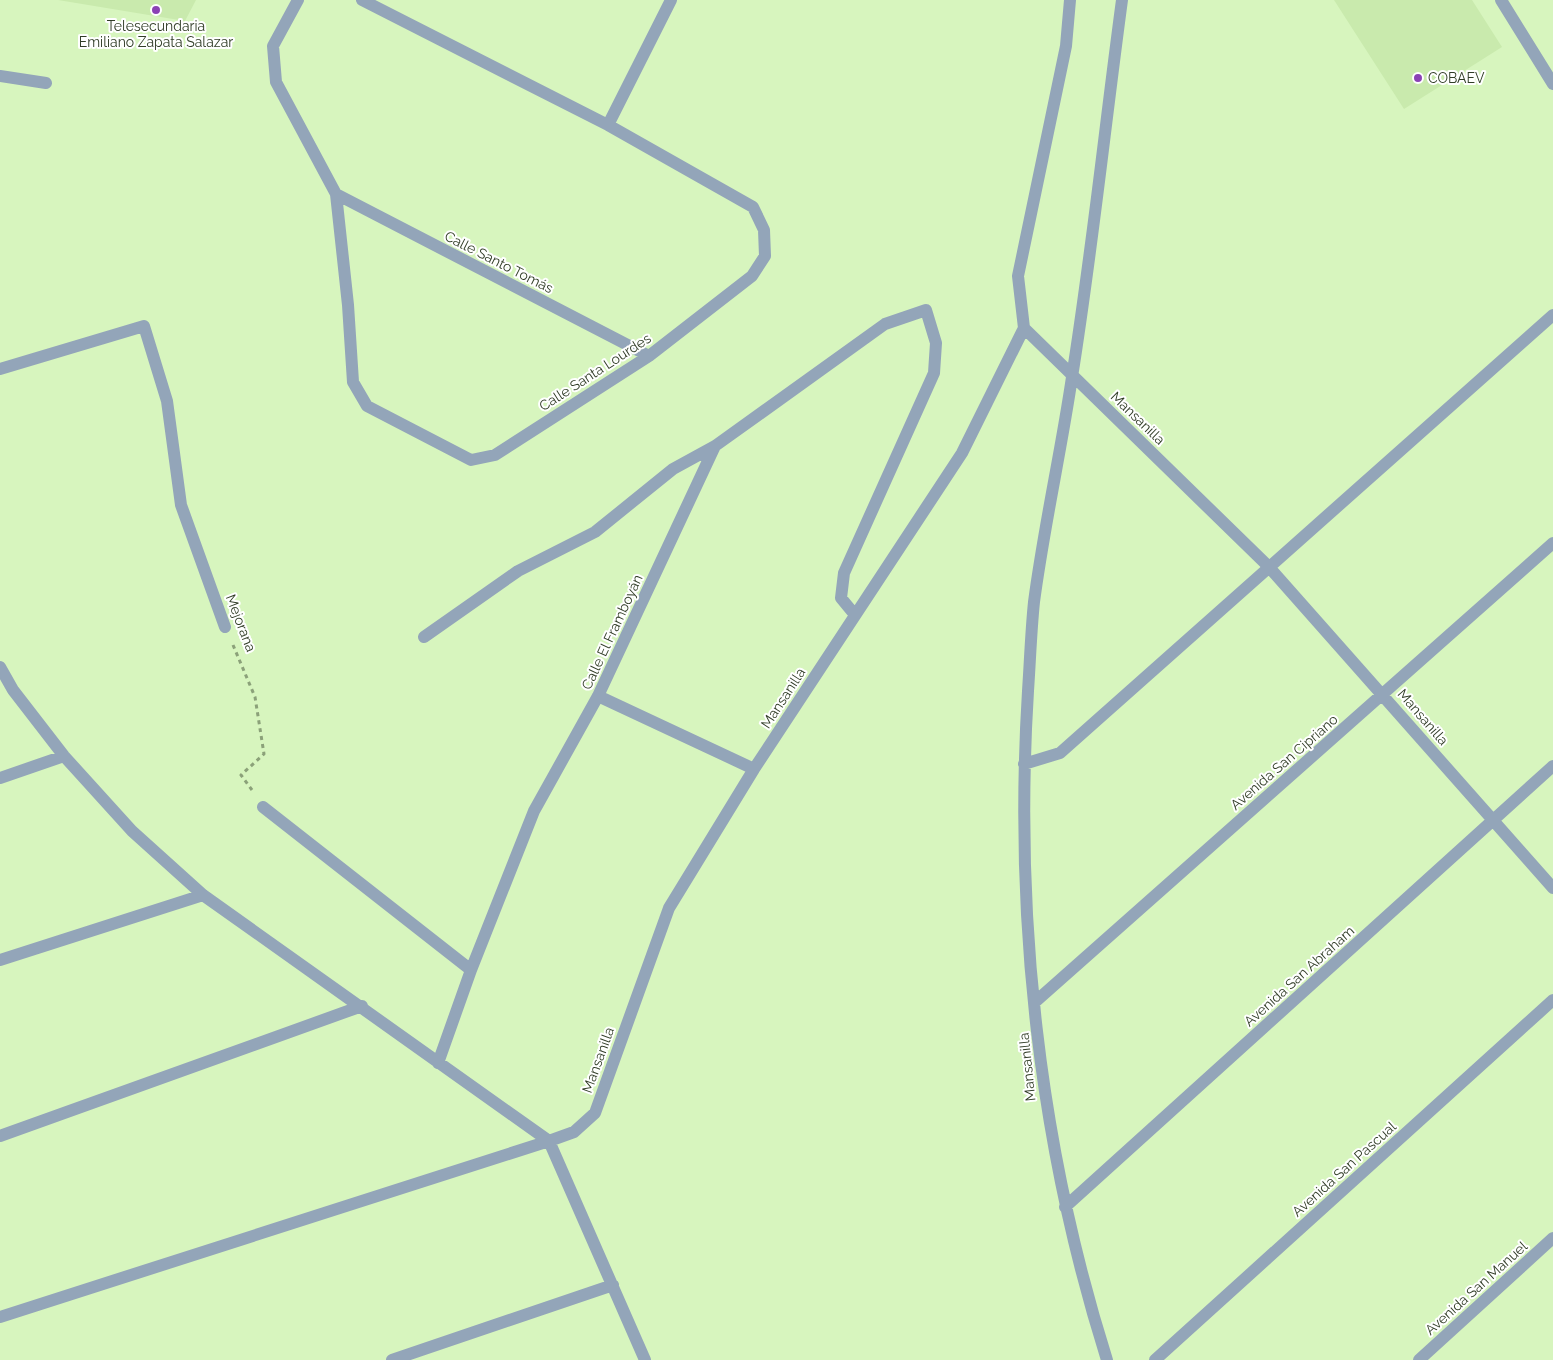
<svg xmlns="http://www.w3.org/2000/svg" width="1553" height="1360" font-family="Raleway,sans-serif">
<style>
.built{fill:#c9eaad}
.lines{fill:none;stroke-linecap:round;stroke-linejoin:round}
.path{stroke:#8ba179;stroke-width:3;stroke-dasharray:4 4;stroke-linecap:butt}
.street{stroke:#93a5b9;stroke-width:12}
.poi-dot{fill:#8b42b5;stroke:#fff;stroke-width:2}
.labels{text-anchor:middle;dominant-baseline:central;stroke-width:4;stroke-linejoin:round;paint-order:stroke}
.poi-label{font-size:14px;fill:#313d27;stroke:#fff}
.street-label{font-size:14px;fill:#313d27;stroke:#fff}
</style>
<rect width="100%" height="100%" fill="#d7f5be"/>
<!-- built -->
<path class="built" d="M58,0H196L185,21Z
M1334,0H1472L1502,47L1404,109Z"/>
<g class="lines">
<!-- path -->
<path class="path" d="M233,645L255,697L264,754L241,775L252,790"/>
<!-- street -->
<path class="street" d="M298,0L273,46L276,82L336,194L348,305L353,382L367,406L471,460L495,455L649,356L752,276L765,256L764,230L753,207L608,125L362,0
M1501,0L1553,84
M0,76L46,83
M608,125L671,0
M336,194L649,356
M1024,328L1268,566L1553,888
M1024,328L1018,276L1066,46L1070,0
M0,369L144,326L167,401L181,505L225,627
M424,637L518,571L595,532L673,469L715,446L885,324L926,310L936,343L934,373L844,573L841,598L855,615
M0,667L13,690L64,756L132,831L203,895L549,1141L645,1360
M598,696L754,769
M1024,764L1060,753L1553,315
M0,778L64,756
M263,807L471,970
M0,960L203,895
M1035,1002L1553,543
M438,1063L471,970L534,811L598,696L715,446
M0,1136L362,1006
M1065,1207L1553,766
M0,1317L549,1141L574,1132L595,1113L669,908L754,769L962,453L1024,328
M392,1360L613,1285
M1107,1360C1039,1145 1014,916 1028,691C1030,662 1031,631 1034,602C1044,526 1061,452 1072,377C1092,252 1105,126 1122,0
M1155,1360L1553,1000
M1419,1360L1553,1238"/>
</g>
<!-- markers -->
<g class="poi-dot">
<circle cx="156" cy="10" r="5"/>
<circle cx="1418" cy="78" r="5"/>
</g>
<g class="labels">
<!-- poi labels -->
<g class="poi-label">
<text x="156" y="26">Telesecundaria<tspan x="156" dy="16">Emiliano Zapata Salazar</tspan></text>
<text x="1428" y="78" text-anchor="start">COBAEV</text>
</g>
<!-- street labels -->
<g class="street-label">
<text transform="translate(499 262) rotate(27)">Calle Santo Tomás</text>
<text transform="translate(595 372) rotate(-33)">Calle Santa Lourdes</text>
<text transform="translate(1138 418) rotate(44)">Mansanilla</text>
<text transform="translate(241 623) rotate(69)">Mejorana</text>
<text transform="translate(612 632) rotate(-65)">Calle El Framboyán</text>
<text transform="translate(783 698) rotate(-57)">Mansanilla</text>
<text transform="translate(1423 717) rotate(49)">Mansanilla</text>
<text transform="translate(1284 762) rotate(-41)">Avenida San Cipriano</text>
<text transform="translate(1299 976) rotate(-42)">Avenida San Abraham</text>
<text transform="translate(598 1060) rotate(-70)">Mansanilla</text>
<text transform="translate(1027 1067) rotate(-96)">Mansanilla</text>
<text transform="translate(1344 1169) rotate(-42)">Avenida San Pascual</text>
<text transform="translate(1476 1288) rotate(-42)">Avenida San Manuel</text>
</g>
</g>
</svg>
